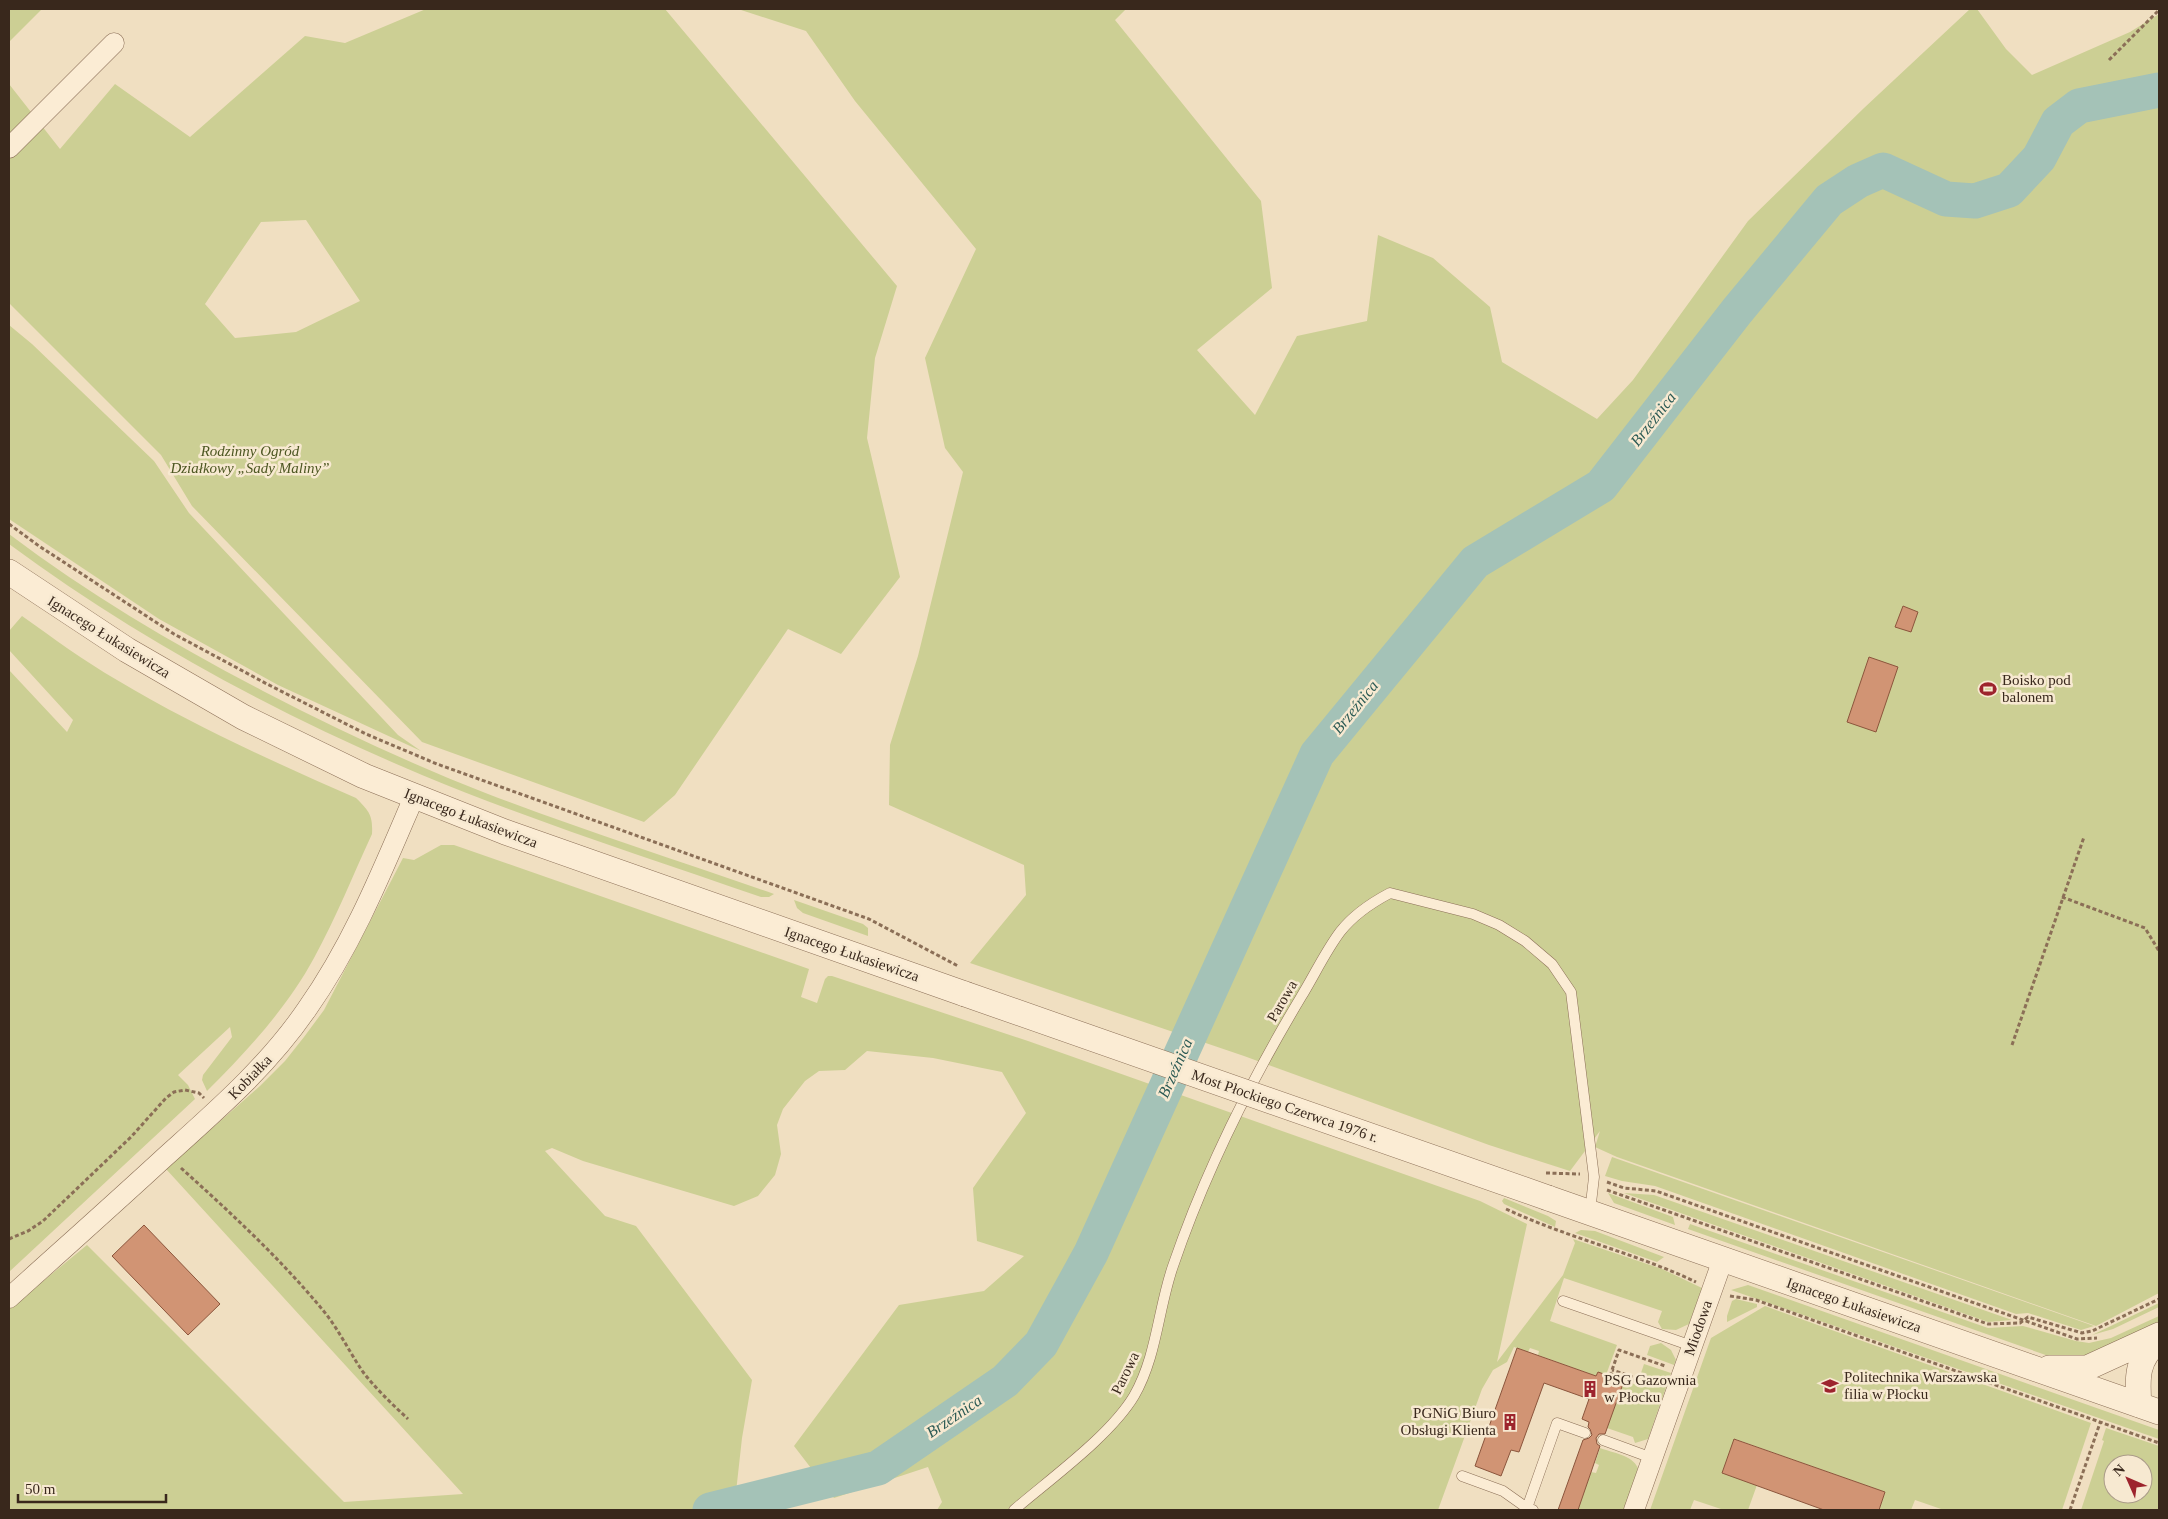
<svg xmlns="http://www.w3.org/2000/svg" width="2168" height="1519" font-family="'Times New Roman',serif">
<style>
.green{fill:#cccf94;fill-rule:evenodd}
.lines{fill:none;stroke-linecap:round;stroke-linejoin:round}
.river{stroke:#a4c2b7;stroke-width:35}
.building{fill:#d19474;stroke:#8b553c}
.service-casing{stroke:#8b6f57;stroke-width:11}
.minor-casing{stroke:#8b6f57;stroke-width:21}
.tertiary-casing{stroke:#8b6f57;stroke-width:26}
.path{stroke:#8b6f57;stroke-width:3;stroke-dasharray:4 2.5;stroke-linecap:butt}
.service{stroke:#fbecd4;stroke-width:10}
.minor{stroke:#fbecd4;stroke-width:20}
.tertiary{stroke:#fbecd4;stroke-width:25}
.tertiary-bridge-casing{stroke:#8b6f57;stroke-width:26;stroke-linecap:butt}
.tertiary-bridge{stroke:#fbecd4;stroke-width:25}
.labels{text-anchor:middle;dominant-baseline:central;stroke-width:5;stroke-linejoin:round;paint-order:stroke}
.park-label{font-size:15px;font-style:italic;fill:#4d5722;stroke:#f7e9d1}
.street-label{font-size:15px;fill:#39281c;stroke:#f7e9d1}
.poi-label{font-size:15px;fill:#39281c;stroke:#f7e9d1;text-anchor:start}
.water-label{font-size:16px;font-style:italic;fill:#2b5a54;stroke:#f7e9d1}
</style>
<rect width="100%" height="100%" fill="#f0dfc1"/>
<!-- green -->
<path class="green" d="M9,9H42L9,42Z
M426,9H665L897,286L875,358L867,438L900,577L841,654L788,629L675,795L644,822L422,742L192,506L161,455L9,303V84L60,149L115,84L190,137L305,36L345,43ZM306,220L360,301L296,332L235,338L205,304L261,222Z
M738,9H1126L1115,20L1261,201L1272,288L1197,350L1255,415L1297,336L1367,321L1378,235L1433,258L1490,307L1502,362L1597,419L1633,380L1748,221L1864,108L1970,9H1977L2006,49L2032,75L2130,32L2159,14V1293L2096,1326L1617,1157L1595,1147L1600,1131L1570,1171L1489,1145L1244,1056L970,963L1026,895L1024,865L889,805L890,745L918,656L963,472L945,448L925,358L976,249L855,101L806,31Z
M9,325L32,344L154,461L189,513L398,735L421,751L278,685L159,619L9,519Z
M9,534C88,594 175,645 263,691C336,729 411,764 488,794C582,830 679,861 774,894L769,897H761C648,858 533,821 422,775C277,714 136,638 9,544Z
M22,616C53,638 84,661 117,680C194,726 274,762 356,798C369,811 373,815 372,834C353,875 336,918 314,958C287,1008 247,1051 207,1091L202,1080L203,1075L232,1037L230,1027L178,1075L188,1085L195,1099L9,1272V670L67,732L73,720L9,650V631Z
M441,845H454L809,969L801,997L817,1003L825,979L828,976H832L1028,1041L1480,1201L1527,1224L1497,1362L1563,1275L1575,1243L1573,1239L1662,1269L1702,1288L1689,1324L1676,1330L1662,1329L1658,1322L1662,1311L1564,1278L1550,1321L1617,1345L1606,1375L1598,1372L1596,1376L1538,1355L1539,1351L1530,1348L1528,1352L1514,1347L1507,1362L1493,1370L1482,1389L1438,1510H937L942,1502L928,1467L834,1498L794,1446L899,1305L984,1291L1024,1256L977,1241L973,1188L1026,1113L1002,1072L933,1058L867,1051L845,1070L819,1071L805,1081L783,1109L777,1125L781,1154L775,1175L758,1196L734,1206L583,1161L552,1148L545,1151L605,1216L636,1226L752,1380L742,1438L734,1510H9V1309L87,1245L344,1502L463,1494L166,1169L260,1086L285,1061L304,1037L324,1010L403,858L414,860Z
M794,900L863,924L868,928V936L803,913L797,908Z
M1612,1157L2094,1326L2081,1330L2028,1313L2016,1314L1655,1186L1622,1181L1605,1176Z
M1608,1193L1673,1217L1675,1225L1614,1203Z
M1624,1193L1654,1195L2012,1320L1988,1322Z
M1504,1198L1548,1216L1556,1221L1555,1227L1504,1204L1502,1201Z
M1690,1224L1988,1328L2023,1326L2076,1341L2089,1343L2111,1338L2159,1316V1328L2096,1356L2060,1360L1688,1229Z
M1581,1230L1595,1231L1664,1257L1657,1262L1575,1233Z
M1748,1285L2159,1430V1439L1731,1290Z
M1736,1299L1757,1304V1307L1727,1322V1316L1732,1301Z
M2159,1303V1307L2113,1329L2092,1335Z
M1765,1306L2091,1423L2062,1510H1944L1915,1500L1911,1510H1879L1885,1492L1735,1439L1757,1485L1748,1510H1724L1694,1500L1690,1510H1650L1711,1338Z
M1661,1343L1671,1350L1676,1360L1674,1365L1647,1355L1650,1346Z
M1644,1364L1671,1373L1648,1439L1635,1443L1633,1437L1607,1428L1624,1381L1637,1385Z
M2106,1428L2159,1446V1510H2081L2104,1441L2102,1440ZM2113,1464H2143V1494H2113Z
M1600,1448C1613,1453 1632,1455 1638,1468L1624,1510H1578L1591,1472L1596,1473L1599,1465L1595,1463Z"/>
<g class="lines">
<!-- river -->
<path class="river" d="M710,1510L878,1468L1005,1381L1041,1344L1091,1253L1317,754L1475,562L1601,486L1737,311L1829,200L1858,181L1883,170L1946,199L1975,201L2009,190L2039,158L2058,122L2079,106L2159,90"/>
</g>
<!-- building -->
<path class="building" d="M1903,606L1918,612L1911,632L1895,627Z
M1869,657L1898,667L1876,732L1847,722Z
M144,1225L220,1304L188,1335L112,1256Z
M1517,1348L1596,1376L1598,1372L1624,1381L1605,1434H1599L1596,1438L1597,1444L1600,1446L1578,1510H1558L1583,1440L1589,1438L1592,1435L1590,1429L1588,1427L1589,1422L1582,1419L1589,1399L1544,1383L1519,1452L1511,1450L1501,1476L1475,1466Z
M1734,1439L1885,1492L1879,1510H1824L1722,1473Z"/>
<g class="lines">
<!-- service casing -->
<g class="service-casing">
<path id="service" d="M1563,1301L1692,1346
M1603,1440L1652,1458
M1462,1476L1503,1491L1527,1508
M1014,1510C1050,1479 1110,1436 1134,1396C1157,1356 1158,1309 1173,1266C1205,1172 1250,1082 1301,997C1314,976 1325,952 1340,932C1354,914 1371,903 1390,893L1473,914L1499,925L1525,941L1552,964L1571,992L1594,1177L1590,1212
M1533,1510L1527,1508L1557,1423L1585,1433"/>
</g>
<!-- minor casing -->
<g class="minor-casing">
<path id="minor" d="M9,148L114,43
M9,1298C61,1251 114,1204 166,1156C217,1110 268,1066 307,1009C353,944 383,869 414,797
M1634,1510L1723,1259"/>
</g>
<!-- tertiary casing -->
<g class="tertiary-casing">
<path id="tertiary" d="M9,572L127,650L243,717L364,776L505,832L965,994
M1548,1198L2159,1412
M2049,1368H2087L2159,1335
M2139,1405C2137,1379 2136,1358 2159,1341"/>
</g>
<!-- path -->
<path class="path" d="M2109,60L2159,10
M9,524L39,546L174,634L267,684L366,734L437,764L869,919L958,966
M2062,897L2145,928L2159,951
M2012,1045L2084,837
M181,1168C231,1213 283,1261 326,1314C340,1332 350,1353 363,1372C376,1389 392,1404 408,1419
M1546,1173L1580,1174
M1607,1182L1624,1188L1656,1191L2077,1339L2097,1338
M1607,1190L1988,1324L2020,1323L2028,1317L2082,1333L2092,1331L2159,1299
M1506,1209C1568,1238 1635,1253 1696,1282
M9,1239L28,1231L43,1221L131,1137L166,1098L174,1092L185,1090L199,1093L204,1098
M1730,1296L1756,1300L2159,1443
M1611,1374L1634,1382L1636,1378L1612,1370
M1610,1376L1619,1350L1665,1366
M2070,1510L2100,1423"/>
<!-- service -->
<use href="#service" class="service"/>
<!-- minor -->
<use href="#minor" class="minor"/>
<!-- tertiary -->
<use href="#tertiary" class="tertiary"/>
<!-- tertiary-bridge casing -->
<g class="tertiary-bridge-casing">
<path id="tertiary-bridge" d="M965,994L1548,1198"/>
</g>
<!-- tertiary-bridge -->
<use href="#tertiary-bridge" class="tertiary-bridge"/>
</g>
<!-- icons -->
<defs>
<g id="stadium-bare" transform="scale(1.35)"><path d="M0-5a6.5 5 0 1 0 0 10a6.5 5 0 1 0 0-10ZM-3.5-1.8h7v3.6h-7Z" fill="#9d242d" stroke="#f7e9d1" stroke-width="2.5" paint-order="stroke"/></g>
<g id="university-bare" transform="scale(1.35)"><path d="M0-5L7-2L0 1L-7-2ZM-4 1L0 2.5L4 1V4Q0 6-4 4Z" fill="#9d242d" stroke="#f7e9d1" stroke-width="2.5" paint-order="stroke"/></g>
<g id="building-bare" transform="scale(1.35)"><path d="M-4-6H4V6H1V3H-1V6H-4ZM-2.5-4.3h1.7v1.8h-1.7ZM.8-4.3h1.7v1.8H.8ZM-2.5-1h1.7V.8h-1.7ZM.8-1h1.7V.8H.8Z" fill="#9d242d" stroke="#f7e9d1" stroke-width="2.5" paint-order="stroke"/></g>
</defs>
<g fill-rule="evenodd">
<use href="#stadium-bare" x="1988" y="689"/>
<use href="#university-bare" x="1830" y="1386"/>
<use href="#building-bare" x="1590" y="1389"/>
<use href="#building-bare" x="1510" y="1422"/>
</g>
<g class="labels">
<!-- park labels -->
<g class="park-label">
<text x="250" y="451">Rodzinny Ogród<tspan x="250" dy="17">Działkowy „Sady Maliny”</tspan></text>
</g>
<!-- street labels -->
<g class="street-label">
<text transform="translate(109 637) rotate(32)">Ignacego Łukasiewicza</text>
<text transform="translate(471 818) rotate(21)">Ignacego Łukasiewicza</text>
<text transform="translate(852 954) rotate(19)">Ignacego Łukasiewicza</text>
<text transform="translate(1282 1001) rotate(-60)">Parowa</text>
<text transform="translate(250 1077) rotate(-46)">Kobiałka</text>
<text transform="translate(1285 1106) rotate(19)">Most Płockiego Czerwca 1976 r.</text>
<text transform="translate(1854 1305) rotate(19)">Ignacego Łukasiewicza</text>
<text transform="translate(1698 1328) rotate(-71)">Miodowa</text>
<text transform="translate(1125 1373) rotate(-64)">Parowa</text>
</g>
<!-- poi labels -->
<g class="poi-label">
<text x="2002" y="680">Boisko pod<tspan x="2002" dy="17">balonem</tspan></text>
<text x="1844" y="1377">Politechnika Warszawska<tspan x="1844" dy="17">filia w Płocku</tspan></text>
<text x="1604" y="1380">PSG Gazownia<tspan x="1604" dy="17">w Płocku</tspan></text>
<text x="1496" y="1413" text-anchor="end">PGNiG Biuro<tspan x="1496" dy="17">Obsługi Klienta</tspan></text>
</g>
<!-- water labels -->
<g class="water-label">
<text transform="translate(1653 419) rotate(-52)">Brzeźnica</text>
<text transform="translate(1355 707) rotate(-51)">Brzeźnica</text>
<text transform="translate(1175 1068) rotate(-66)">Brzeźnica</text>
<text transform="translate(954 1416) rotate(-34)">Brzeźnica</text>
</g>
</g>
<!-- border -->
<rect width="2168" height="1519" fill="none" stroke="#39281c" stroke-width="20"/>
<!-- north arrow -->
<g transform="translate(2128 1479) rotate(315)"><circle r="24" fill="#f7e9d1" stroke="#ab9c89"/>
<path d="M0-4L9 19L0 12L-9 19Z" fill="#9d242d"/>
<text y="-8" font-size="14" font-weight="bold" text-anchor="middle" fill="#39281c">N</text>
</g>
<!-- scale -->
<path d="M18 1494v8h148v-8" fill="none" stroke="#39281c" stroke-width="2.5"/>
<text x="25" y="1494" font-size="15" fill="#39281c" stroke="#f7e9d1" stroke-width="4" paint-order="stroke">50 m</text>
</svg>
